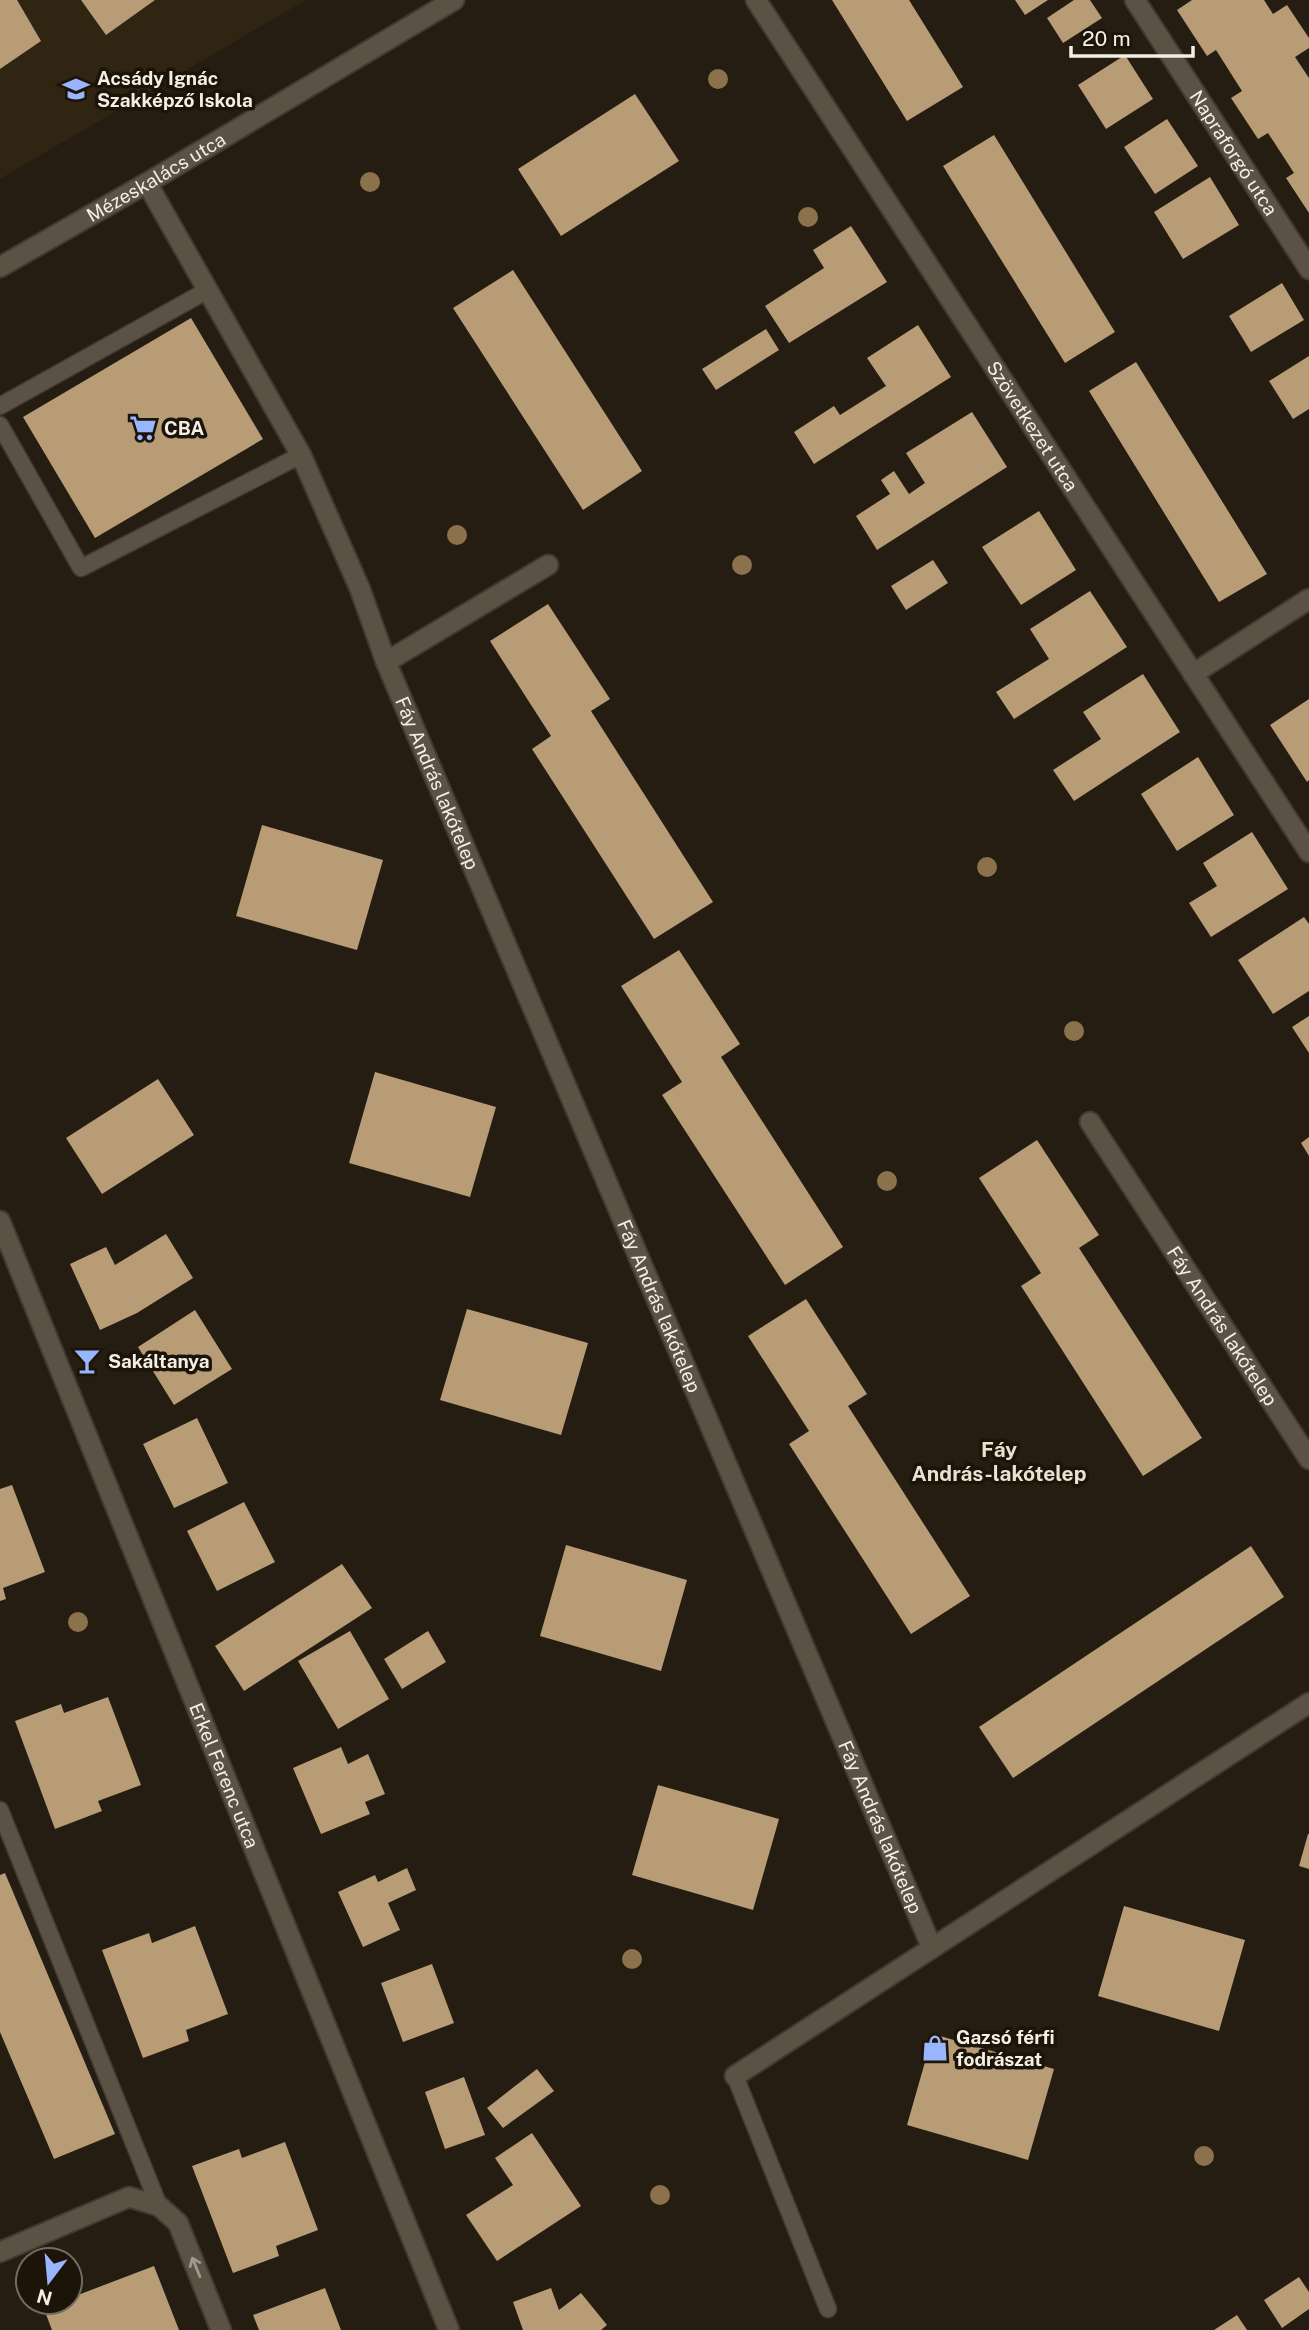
<svg xmlns="http://www.w3.org/2000/svg" width="1309" height="2330" font-family="'Public Sans',sans-serif">
<style>
.built{fill:#302412}
.building{fill:#b79c76}
.lines{fill:none;stroke-linecap:round;stroke-linejoin:round}
.service-casing{stroke:#413a33;stroke-width:19}
.minor-casing{stroke:#413a33;stroke-width:23}
.service{stroke:#5b5245;stroke-width:16}
.minor{stroke:#5b5245;stroke-width:19}
.tree{fill:#8c724c}
.oneway{stroke:#a0988d}
.labels{text-anchor:middle;dominant-baseline:central;stroke-width:7;stroke-linejoin:round;paint-order:stroke}
.poi-label{font-size:19px;font-weight:bold;fill:#f4eee6;stroke:#1c1409;text-anchor:start}
.street-label{font-size:19px;fill:#f4eee6;stroke:#1c1409}
.neighbourhood-label{font-size:21px;font-weight:bold;fill:#ece1d1;stroke:#1c1409}
</style>
<rect width="100%" height="100%" fill="#251d12"/>
<!-- built -->
<path class="built" d="M0,0H306L0,179Z"/>
<!-- building -->
<path class="building" d="M0,0H17L41,41L0,69Z
M81,0H155L106,35Z
M832,0H909L963,87L907,121Z
M1015,0H1048L1025,15Z
M1074,0H1090L1102,18L1063,43L1047,18Z
M1192,0H1264L1273,14L1287,5L1309,38V48L1295,57L1309,78V213L1286,178L1294,173L1268,133L1258,139L1231,98L1242,91L1216,50L1207,56L1177,10Z
M1125,55L1153,99L1106,129L1078,85Z
M635,94L679,161L561,236L518,169Z
M1167,119L1198,166L1155,194L1124,147Z
M994,135L1115,332L1065,363L943,166Z
M1210,177L1239,225L1183,259L1154,212Z
M851,226L887,282L789,343L765,306L824,268L813,250Z
M513,270L642,471L583,510L453,308Z
M1282,283L1304,320L1251,352L1229,316Z
M191,318L263,439L95,538L23,417Z
M918,325L951,377L814,464L794,432L834,406L840,415L886,386L867,358Z
M766,329L779,350L716,390L702,369Z
M1309,356V409L1293,419L1269,381Z
M1136,362L1267,574L1219,602L1089,391Z
M972,412L1007,467L877,550L856,516L890,494L881,480L894,471L909,494L925,483L906,453Z
M1039,511L1076,570L1021,605L982,547Z
M933,560L948,583L906,610L891,586Z
M1090,591L1127,647L1014,719L996,692L1049,659L1030,629Z
M548,604L610,699L591,711L713,902L654,939L532,749L551,736L490,641Z
M1143,674L1180,732L1074,801L1053,770L1101,739L1083,712Z
M1309,699V780L1307,782L1270,725Z
M1198,757L1234,815L1177,851L1141,794Z
M262,825L383,860L357,950L236,916Z
M1252,832L1288,889L1211,937L1189,903L1217,886L1203,863Z
M1304,917L1309,924V991L1273,1014L1238,960Z
M679,950L740,1044L721,1057L843,1247L785,1285L662,1095L682,1082L621,986Z
M1309,1016V1053L1292,1027Z
M375,1072L496,1107L470,1197L349,1163Z
M158,1079L194,1135L102,1194L66,1138Z
M1309,1137V1156L1301,1143Z
M1037,1140L1099,1235L1079,1248L1202,1438L1143,1476L1021,1286L1041,1273L979,1178Z
M166,1234L193,1278L137,1313L100,1330L70,1264L106,1247L115,1265Z
M806,1299L867,1394L848,1406L970,1596L911,1634L789,1444L809,1431L748,1336Z
M467,1309L588,1343L561,1435L440,1400Z
M195,1310L232,1369L174,1405L138,1347Z
M197,1418L228,1483L174,1508L143,1444Z
M12,1485L45,1572L3,1588L6,1599L0,1601V1489Z
M244,1502L275,1562L217,1591L187,1531Z
M566,1545L687,1580L661,1671L540,1636Z
M1251,1546L1284,1597L1013,1778L979,1727Z
M342,1564L372,1608L244,1691L215,1646Z
M350,1631L389,1699L338,1729L298,1661Z
M428,1631L446,1662L402,1689L384,1659Z
M108,1697L141,1785L98,1801L102,1811L55,1829L15,1721L61,1704L64,1713Z
M341,1747L348,1764L368,1754L385,1794L365,1802L370,1814L321,1834L293,1768Z
M658,1785L779,1819L753,1910L632,1875Z
M1308,1834H1309V1869L1299,1866Z
M407,1868L416,1890L388,1903L400,1930L363,1947L338,1892L375,1875L378,1882Z
M5,1873L115,2134L54,2159L0,2032V1875Z
M1124,1906L1245,1940L1219,2031L1098,1996Z
M195,1926L228,2014L186,2030L189,2041L143,2058L102,1950L149,1933L152,1943Z
M432,1964L454,2023L403,2042L381,1983Z
M933,2034L1054,2069L1028,2160L907,2125Z
M537,2069L554,2091L503,2128L487,2108Z
M464,2077L485,2135L445,2149L425,2092Z
M532,2133L581,2206L497,2261L466,2215L513,2185L495,2158Z
M285,2142L318,2230L276,2246L279,2256L233,2273L192,2166L239,2149L242,2158Z
M154,2266L179,2330H52L44,2309L61,2302H70V2298Z
M1299,2277L1309,2292V2309L1282,2328L1264,2300Z
M325,2288L341,2330H259L253,2315Z
M551,2288L559,2310L581,2293L607,2325L601,2330H523L513,2302Z
M1237,2315L1247,2330H1214Z"/>
<g class="lines">
<!-- service casing -->
<g class="service-casing">
<path id="service" d="M0,406L208,290
M0,425L81,568L301,455
M0,1810L159,2206
M735,2076L828,2309"/>
</g>
<!-- minor casing -->
<g class="minor-casing">
<g id="minor">
<path id="s1" d="M756,0L1309,852"/>
<path id="s2" d="M1135,0L1309,269"/>
<path id="s3" d="M147,183L301,455L360,589L386,662L932,1948"/>
<path id="s4" d="M0,267L147,183L454,0"/>
<path d="M386,662L548,565"/>
<path d="M1193,674L1309,599"/>
<path id="s5" d="M1090,1122L1309,1459"/>
<path id="s6" d="M0,1221L449,2330"/>
<path d="M735,2076L1309,1703"/>
<path d="M0,2252L129,2197L159,2206L178,2223L221,2330"/>
</g>
</g>
<!-- service -->
<use href="#service" class="service"/>
<!-- minor -->
<use href="#minor" class="minor"/>
</g>
<!-- trees -->
<g class="tree">
<circle cx="718" cy="79" r="10"/>
<circle cx="370" cy="182" r="10"/>
<circle cx="808" cy="217" r="10"/>
<circle cx="457" cy="535" r="10"/>
<circle cx="742" cy="565" r="10"/>
<circle cx="987" cy="867" r="10"/>
<circle cx="1074" cy="1031" r="10"/>
<circle cx="887" cy="1181" r="10"/>
<circle cx="78" cy="1622" r="10"/>
<circle cx="632" cy="1959" r="10"/>
<circle cx="1204" cy="2156" r="10"/>
<circle cx="660" cy="2195" r="10"/>
</g>
<!-- one-way arrows -->
<defs><path id="oneway-shaft" d="M-6 0H5M1.5-3L5.5 0L1.5 3" fill="none" stroke-width="1.6" stroke-linecap="round" stroke-linejoin="round" transform="scale(1.75)"/></defs>
<use class="oneway" href="#oneway-shaft" transform="translate(196 2267) rotate(-112)"/>
<!-- icons -->
<defs>
<g id="school-bare" transform="scale(2.1)"><path d="M0-5L7-2L0 1L-7-2ZM-4 1L0 2.5L4 1V4Q0 6-4 4Z" fill="#99b5fd" stroke="#1c1409" stroke-width="2.5" paint-order="stroke"/></g>
<g id="supermarket-bare" transform="scale(2.1)"><path d="M-6-5.5h2.5l.6 2H6L4.5 2H-2.5L-4.4-4H-6ZM-1.5 3.2a1.3 1.3 0 1 0 .1 0ZM3 3.2a1.3 1.3 0 1 0 .1 0Z" fill="#99b5fd" stroke="#1c1409" stroke-width="2.5" paint-order="stroke"/></g>
<g id="bar-bare" transform="scale(2.1)"><path d="M-6-5H6L.8 .8V4.5H3.5V6h-7V4.5H-.8V.8Z" fill="#99b5fd" stroke="#1c1409" stroke-width="2.5" paint-order="stroke"/></g>
<g id="shop-bare" transform="scale(2.1)"><path d="M-5-2.5h2.3a2.7 3.5 0 0 1 5.4 0H5L5.5 6h-11ZM-1.5-2.5h3a1.5 2.3 0 0 0-3 0Z" fill="#99b5fd" stroke="#1c1409" stroke-width="2.5" paint-order="stroke"/></g>
</defs>
<g fill-rule="evenodd">
<use href="#school-bare" x="76" y="89"/>
<use href="#supermarket-bare" x="143" y="428"/>
<use href="#bar-bare" x="87" y="1361"/>
<use href="#shop-bare" x="935" y="2048"/>
</g>
<g class="labels">
<!-- poi labels -->
<g class="poi-label">
<text x="97" y="78">Acsády Ignác<tspan x="97" dy="22">Szakképző Iskola</tspan></text>
<text x="164" y="428">CBA</text>
<text x="108" y="1361">Sakáltanya</text>
<text x="956" y="2037">Gazsó férfi<tspan x="956" dy="22">fodrászat</tspan></text>
</g>
<!-- street labels -->
<g class="street-label">
<text stroke="none"><textPath href="#s2" startOffset="182">Napraforgó utca</textPath></text>
<text stroke="none"><textPath href="#s4" startOffset="180">Mézeskalács utca</textPath></text>
<text stroke="none"><textPath href="#s1" startOffset="508">Szövetkezet utca</textPath></text>
<text stroke="none"><textPath href="#s3" startOffset="668">Fáy András lakótelep</textPath></text>
<text stroke="none"><textPath href="#s3" startOffset="1236">Fáy András lakótelep</textPath></text>
<text stroke="none"><textPath href="#s5" startOffset="243">Fáy András lakótelep</textPath></text>
<text stroke="none"><textPath href="#s6" startOffset="598">Erkel Ferenc utca</textPath></text>
<text stroke="none"><textPath href="#s3" startOffset="1802">Fáy András lakótelep</textPath></text>
</g>
<!-- neighbourhood labels -->
<g class="neighbourhood-label">
<text x="999" y="1449">Fáy<tspan x="999" dy="24">András-lakótelep</tspan></text>
</g>
</g>
<!-- north arrow -->
<g transform="translate(49 2281) rotate(196)"><circle r="33" fill="#1c1409" stroke="#726b61" stroke-width="2"/>
<path d="M0-5L12 26L0 18L-12 26Z" fill="#99b5fd"/>
<text y="-10" font-size="19" font-weight="bold" text-anchor="middle" fill="#f4eee6">N</text>
</g>
<!-- scale -->
<path d="M1071 46v10h122v-10" fill="none" stroke="#f4eee6" stroke-width="3.5"/>
<text x="1082" y="46" font-size="21" fill="#f4eee6" stroke="#1c1409" stroke-width="5" paint-order="stroke">20 m</text>
</svg>
